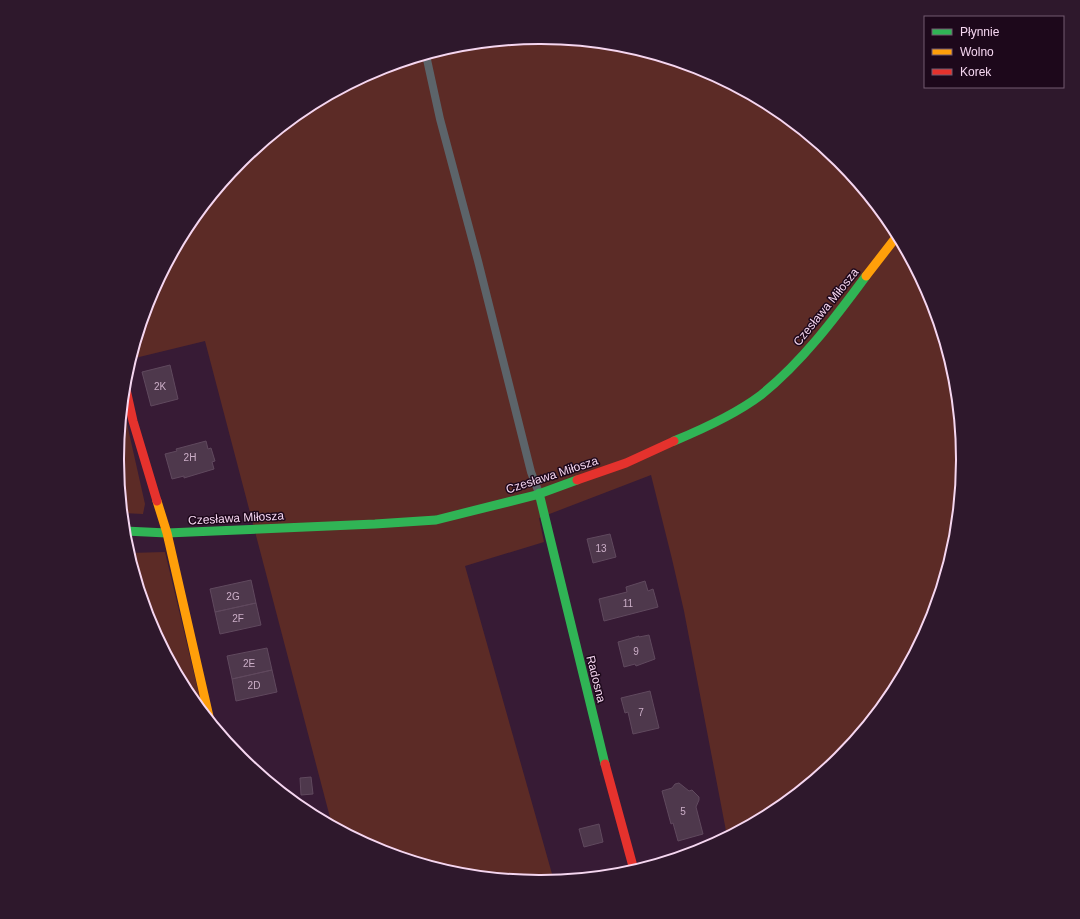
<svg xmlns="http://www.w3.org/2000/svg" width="1080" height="919" font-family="Helvetica,sans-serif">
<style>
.green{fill:#5c2b26}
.building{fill:#4e384c;stroke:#60495e}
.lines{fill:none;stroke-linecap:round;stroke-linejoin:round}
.lane{stroke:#5c646a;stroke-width:8}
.fast{stroke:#30b455;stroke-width:9}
.slow{stroke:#ff9f0a;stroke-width:9}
.jam{stroke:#e5322d;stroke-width:9}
.labels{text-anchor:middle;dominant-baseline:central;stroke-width:3;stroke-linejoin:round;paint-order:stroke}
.number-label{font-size:10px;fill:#cbaec7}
.street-label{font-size:12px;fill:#f5d6f0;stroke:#1d081b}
.rim{fill:none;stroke:#f5d6f0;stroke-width:2}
</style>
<rect width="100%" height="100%" fill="#371b35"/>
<!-- green -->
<path class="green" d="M540,37L623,45L702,69L775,108L839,161L891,225L930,298L954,377L962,460L954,542L930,621L891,694L839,758L775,811L727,836L684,611L672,559L651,475L539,518L544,542L465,566L554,881L540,882L457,874L378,850L332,825L205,341L131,359L150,298L189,225L241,161L305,108L379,69L458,45Z
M123,406L145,504L143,514L123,513L118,459Z
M165,552L203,711L189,694L150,621L129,553Z"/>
<!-- building -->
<path class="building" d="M170,365L178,399L151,406L142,372Z
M206,441L208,449L211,448L215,461L212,462L214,469L184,478V476L172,479L165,454L177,451L176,449Z
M610,534L616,557L593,563L587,539Z
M251,580L256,603L215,612L210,589Z
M645,581L648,591L653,589L658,607L604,621L599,599L627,592L626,587Z
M256,603L261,625L220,634L215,612Z
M649,635L655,659L636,666L635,664L624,667L618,642L639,636V637Z
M267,648L272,670L232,679L227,656Z
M272,670L277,692L236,701L232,679Z
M650,691L659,728L633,734L628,712L625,713L621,698Z
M311,777L313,794L301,795L300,778Z
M679,783L689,791L692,790L699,797V800L696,807L703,834L678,841L673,823L671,824L662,791L672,788L675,784Z
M599,824L603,842L584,847L579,829Z"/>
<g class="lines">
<!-- lane -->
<path class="lane" d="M426,55L440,119L478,261L531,472L539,493"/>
<!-- fast -->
<path class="fast" d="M674,441C703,429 736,414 761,395C802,362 835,318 866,276
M539,493L605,764
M125,531L167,533L375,524L436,520L536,495L577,480"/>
<!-- slow -->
<path class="slow" d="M866,276L897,236
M157,501L167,533L210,721"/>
<!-- jam -->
<path class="jam" d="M125,385L133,421L157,501
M577,480L626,463L674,441
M605,764L634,870"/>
</g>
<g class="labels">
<!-- number labels -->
<g class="number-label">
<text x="160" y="386">2K</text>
<text x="190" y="457">2H</text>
<text x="601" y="548">13</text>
<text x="233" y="596">2G</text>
<text x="628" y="603">11</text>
<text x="238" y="618">2F</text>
<text x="636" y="651">9</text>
<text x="249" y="663">2E</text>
<text x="254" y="685">2D</text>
<text x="641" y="712">7</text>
<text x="683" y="811">5</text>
</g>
<!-- street labels -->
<g class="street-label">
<text transform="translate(826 307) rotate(-51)">Czesława Miłosza</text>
<text transform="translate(552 475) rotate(-18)">Czesława Miłosza</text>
<text transform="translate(236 518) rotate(-3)">Czesława Miłosza</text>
<text transform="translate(596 679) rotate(76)">Radosna</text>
</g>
</g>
<!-- crop -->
<path d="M0 0H1080V919H0ZM539 44H541A415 415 0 0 1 956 459V460A415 415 0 0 1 541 875H539A415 415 0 0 1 124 460V459A415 415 0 0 1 539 44Z" fill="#2e182c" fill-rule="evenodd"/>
<path class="rim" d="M539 44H541A415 415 0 0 1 956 459V460A415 415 0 0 1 541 875H539A415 415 0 0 1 124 460V459A415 415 0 0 1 539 44Z"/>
<!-- legend -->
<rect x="924" y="16" width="140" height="72" fill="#1d081b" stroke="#735a70"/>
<rect x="932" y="29" width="20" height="6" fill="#30b455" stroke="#735a70"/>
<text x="960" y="36" font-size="12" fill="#f5d6f0">Płynnie</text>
<rect x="932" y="49" width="20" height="6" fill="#ff9f0a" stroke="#735a70"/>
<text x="960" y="56" font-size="12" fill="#f5d6f0">Wolno</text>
<rect x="932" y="69" width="20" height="6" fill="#e5322d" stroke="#735a70"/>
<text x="960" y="76" font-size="12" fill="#f5d6f0">Korek</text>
</svg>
